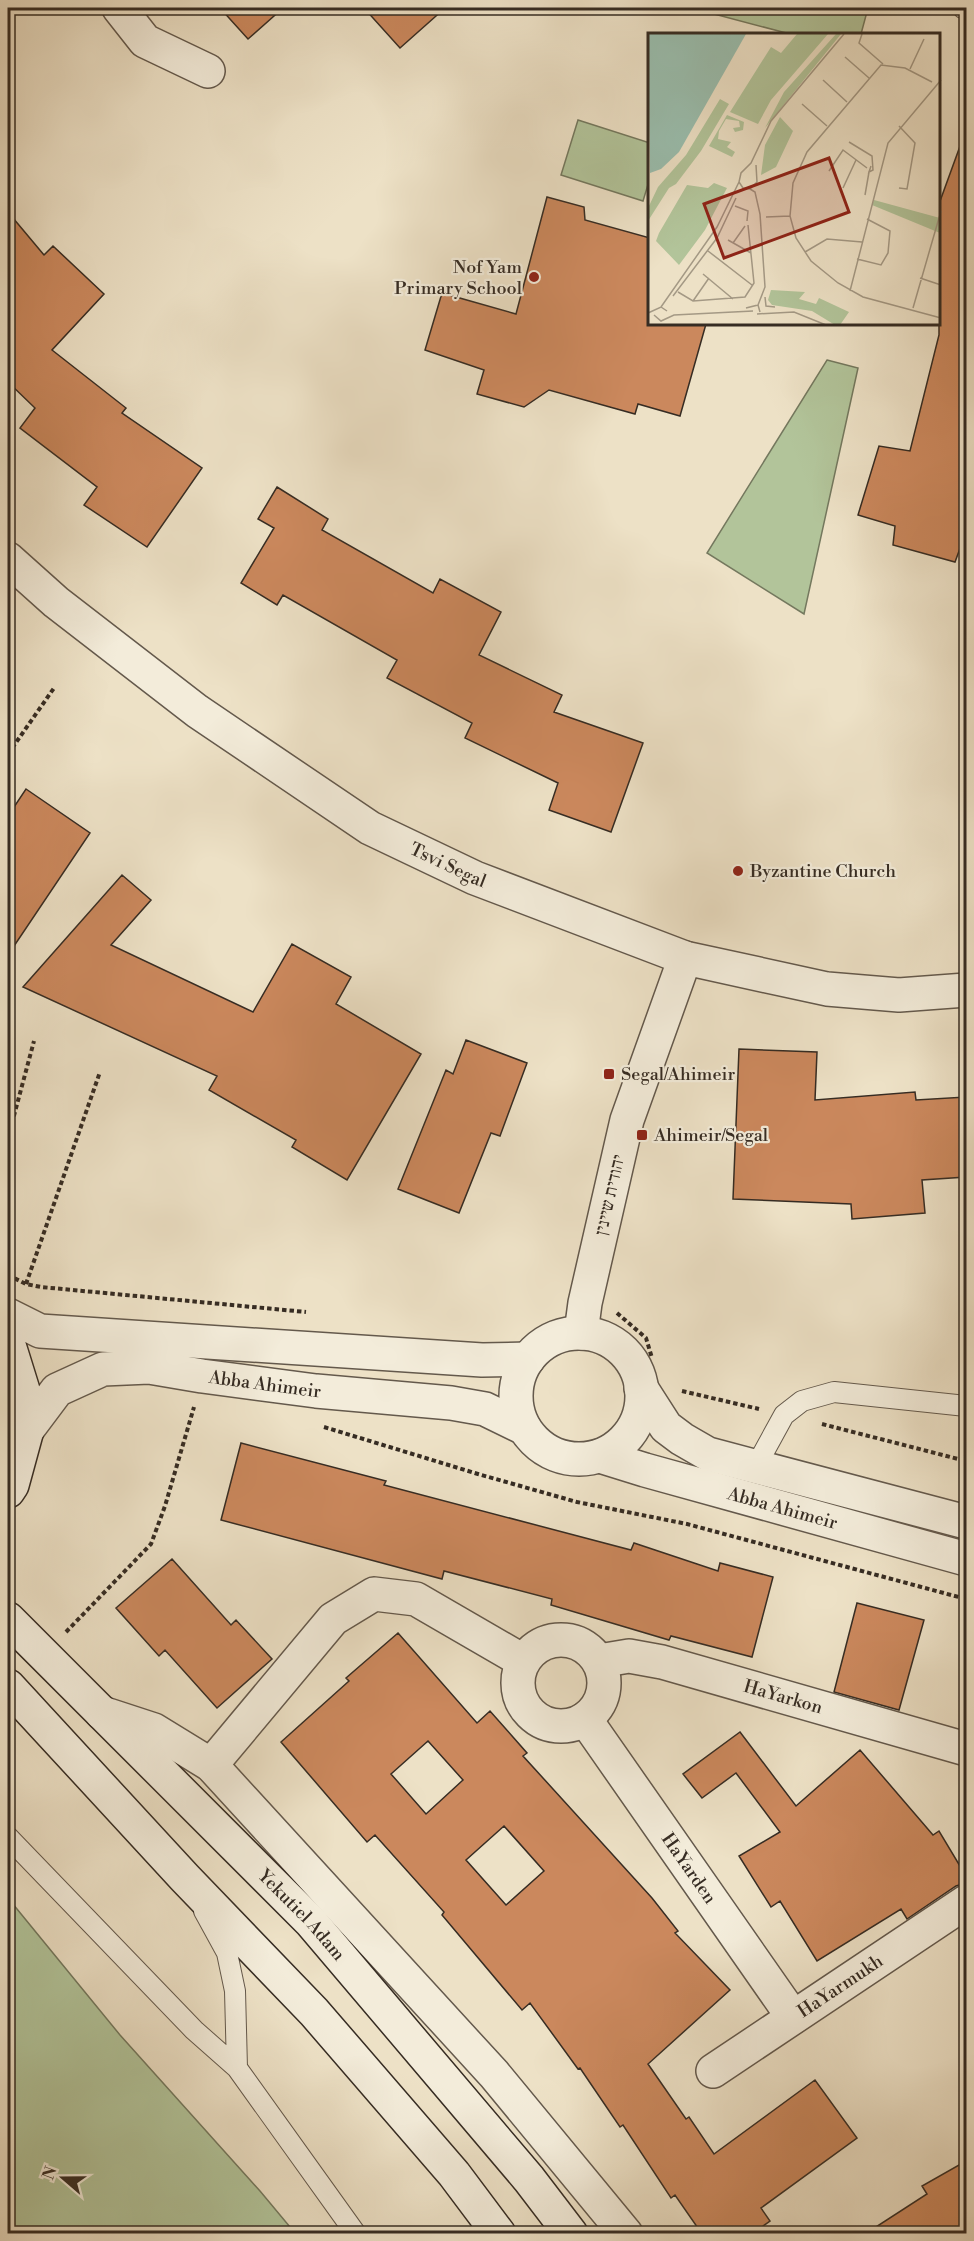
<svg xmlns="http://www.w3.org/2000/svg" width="974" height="2241" font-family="'Libre Bodoni','Frank Ruhl Libre',serif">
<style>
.green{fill:#b2c49a;stroke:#74785e;stroke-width:1.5}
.building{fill:#cb885d;stroke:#362c23;stroke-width:1.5;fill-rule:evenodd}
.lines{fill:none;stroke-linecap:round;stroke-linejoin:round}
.service-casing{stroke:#64594c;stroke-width:22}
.minor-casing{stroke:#64594c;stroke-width:36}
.tertiary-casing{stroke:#64594c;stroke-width:36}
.secondary-casing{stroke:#362c23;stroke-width:36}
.path{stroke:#362c23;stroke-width:4;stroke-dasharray:4.5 3;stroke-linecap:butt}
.service{stroke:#f3ecda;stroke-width:20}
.minor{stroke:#f3ecda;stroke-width:33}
.tertiary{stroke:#f3ecda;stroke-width:33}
.secondary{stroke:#f3ecda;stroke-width:33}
.poi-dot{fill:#8f2418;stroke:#f3ecda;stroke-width:2}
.labels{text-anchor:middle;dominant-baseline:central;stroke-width:4.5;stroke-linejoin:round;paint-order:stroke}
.poi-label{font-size:18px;fill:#362c23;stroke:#f3ecda;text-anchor:start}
.street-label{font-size:18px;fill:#362c23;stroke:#f3ecda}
.inset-road{fill:none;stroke:#a49985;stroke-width:1.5}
.view{fill:#8f2418;fill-opacity:0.15;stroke:#8f2418;stroke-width:3}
.inset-edge{fill:none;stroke:#362c23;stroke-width:3}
</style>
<rect width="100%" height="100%" fill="#ede1c6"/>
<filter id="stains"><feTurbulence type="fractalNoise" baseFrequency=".00333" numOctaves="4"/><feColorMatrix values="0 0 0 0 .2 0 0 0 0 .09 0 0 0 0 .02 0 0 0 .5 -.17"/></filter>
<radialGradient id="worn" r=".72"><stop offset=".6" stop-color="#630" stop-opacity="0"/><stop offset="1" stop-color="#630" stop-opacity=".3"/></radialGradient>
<!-- green -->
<path class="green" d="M716,8H868L861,34H790L714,14Z
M578,120L650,143V178L643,201L561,175Z
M827,360L858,368L804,614L707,553Z
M8,1898L120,2035L260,2191L295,2233H8Z"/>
<!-- building -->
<path class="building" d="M220,8H283L248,39Z
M364,8H445L400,48Z
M963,138L966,139V532L955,562L893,545L895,526L858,515L879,446L910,451L939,335V204Z
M547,197L584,207L585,220L650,238V324H706L680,416L638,404L635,414L549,390L524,407L477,394L484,370L425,350L442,293L516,314Z
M8,212L44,255L53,246L104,294L52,350L126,408L122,413L202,468L147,547L84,505L97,487L20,428L35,408L8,382Z
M277,487L328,519L322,530L433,593L440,579L501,612L479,655L562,695L554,712L643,743L611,832L549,810L558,783L465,738L472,723L387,678L397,660L283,595L277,605L241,583L274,528L258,519Z
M26,789L90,833L8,955V816Z
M122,875L151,900L111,945L253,1012L292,944L351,977L336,1004L421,1054L347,1180L292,1147L296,1140L209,1090L217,1076L23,987Z
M466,1040L527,1063L500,1136L491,1133L459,1213L398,1189L446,1070L453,1074Z
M739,1049L817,1052L815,1100L915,1092L916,1100L966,1097V1177L922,1180L925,1213L852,1219L851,1204L733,1199Z
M241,1443L386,1481L384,1485L631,1550L634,1543L718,1571L720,1563L773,1577L752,1657L671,1636L669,1640L551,1605L552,1599L444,1571L442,1579L221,1520Z
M172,1559L231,1625L236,1620L272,1659L217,1708L165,1650L159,1656L116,1608Z
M857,1603L924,1620L899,1710L834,1692Z
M398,1633L477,1723L490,1711L527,1753L523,1756L652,1898L678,1931L675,1933L730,1990L648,2064L686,2119L689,2117L714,2154L815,2080L857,2138L761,2208L770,2221L752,2234H702L675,2195L671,2198L623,2125L620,2127L580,2068L578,2069L530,2003L522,2010L442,1915L444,1912L375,1835L367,1842L281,1742L349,1681L346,1678ZM428,1741L463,1780L426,1814L391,1774ZM504,1826L544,1871L506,1905L466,1860Z
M740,1732L796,1806L860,1750L933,1835L939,1831L966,1876V1883L956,1886L907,1919L901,1909L817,1961L780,1901L771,1907L739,1856L780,1832L736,1773L702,1798L683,1774Z
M966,2161V2234H865L927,2194L922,2186Z"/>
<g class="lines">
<!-- service casing -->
<g class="service-casing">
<path id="service" d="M963,8L966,9
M755,1468L784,1415L802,1401L834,1392L966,1406
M8,1837L194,2030L237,2068L356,2234
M204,1911L227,1953L235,1991L237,2068"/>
</g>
<!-- minor casing -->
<g class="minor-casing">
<g id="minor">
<path d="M119,8L145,41L208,71"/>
<circle cx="561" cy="1683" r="43"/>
<path id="s1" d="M599,1661L629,1656L662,1662L966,1749"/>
<path d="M102,1713L154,1730L211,1765L494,2074L626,2234"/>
<path id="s2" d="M585,1719L793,2017"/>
<path d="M211,1765L333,1619L374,1594L416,1599L523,1661"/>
<path id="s3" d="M713,2071L966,1902"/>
</g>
</g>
<!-- tertiary casing -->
<g class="tertiary-casing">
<g id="tertiary">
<path id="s4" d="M8,559L56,602L197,711L370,828L475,878L685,958L827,989L899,995L966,990"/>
<path d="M8,1315L40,1331L482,1360L528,1359"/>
<path d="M581,1333L585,1303L627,1120L685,958"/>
<circle cx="579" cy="1396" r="63"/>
<path d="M641,1388L666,1427L682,1439L708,1454L966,1522"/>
<path id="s5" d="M27,1430L57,1390L103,1369L149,1367L202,1376L316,1391L451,1403L485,1409L524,1428"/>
<path id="s6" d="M600,1456L645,1470L966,1559"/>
</g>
</g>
<!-- secondary casing -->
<g class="secondary-casing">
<g id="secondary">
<path d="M8,1342L26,1400L27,1430L12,1485L8,1491"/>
<path id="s7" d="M8,1619L311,1922L529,2179L571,2234"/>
<path d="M8,1686L185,1878L314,2012L454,2174L499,2234"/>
</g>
</g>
<!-- path -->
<path class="path" d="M8,754L54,688
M8,1138L34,1041
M8,1275L26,1284L41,1287L306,1312
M26,1284L100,1072
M617,1313L646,1338L652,1358
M682,1391L759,1409
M822,1424L966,1461
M324,1427L478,1474L577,1502L687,1524L966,1599
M66,1632L151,1544L165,1506L194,1407"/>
<!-- service -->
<use href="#service" class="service"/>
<!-- minor -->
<use href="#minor" class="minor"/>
<!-- tertiary -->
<use href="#tertiary" class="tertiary"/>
<!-- secondary -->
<use href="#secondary" class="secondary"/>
</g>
<!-- markers -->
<g class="poi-dot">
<circle cx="534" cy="277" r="6"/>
<circle cx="738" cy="871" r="6"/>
<rect x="603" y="1068" width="12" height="12" rx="3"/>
<rect x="636" y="1129" width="12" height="12" rx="3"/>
</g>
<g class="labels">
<!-- poi labels -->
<g class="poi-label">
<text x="522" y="267" text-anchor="end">Nof Yam<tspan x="522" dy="21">Primary School</tspan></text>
<text x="750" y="871">Byzantine Church</text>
<text x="621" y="1074">Segal/Ahimeir</text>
<text x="654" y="1135">Ahimeir/Segal</text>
</g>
<!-- street labels -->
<g class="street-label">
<text stroke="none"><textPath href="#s4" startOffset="538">Tsvi Segal</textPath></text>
<text transform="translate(610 1195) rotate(-77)">יהודית שיינין</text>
<text stroke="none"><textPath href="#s5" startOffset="264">Abba Ahimeir</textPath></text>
<text stroke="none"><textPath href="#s6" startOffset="190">Abba Ahimeir</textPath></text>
<text stroke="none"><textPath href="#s1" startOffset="190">HaYarkon</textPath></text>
<text stroke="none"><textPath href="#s2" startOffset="182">HaYarden</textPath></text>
<text stroke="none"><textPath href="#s7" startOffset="417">Yekutiel Adam</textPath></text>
<text stroke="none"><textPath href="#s3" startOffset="153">HaYarmukh</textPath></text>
</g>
</g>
<!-- overview -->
<g transform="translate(648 33)">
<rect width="292" height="292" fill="#ede1c6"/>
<path d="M149,1H180L123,67L110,91L82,79L123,14L133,20ZM188,1H193L117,95L136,59ZM72,66L81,71L53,118L28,151L21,155L0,188V175L10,154L38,122ZM79,82L96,89L95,97L87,99L85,95L92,94L91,88L78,86L71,98L70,106L83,109L79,114L87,119L84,124L61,113ZM132,84L145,98L128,134L113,142L117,112ZM66,150L79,155L57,197L31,232L8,208L11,200L39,152L60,155ZM226,167L292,185V200L224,172ZM123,257L157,259L151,266L168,271L171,265L201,279L192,292H187L164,278L124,272L120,267Z" fill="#b2c49a"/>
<path d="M0,1H98L31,119L13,136L2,140Z" fill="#9abeae"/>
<path class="inset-road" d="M214,1L211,10L235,31M197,24L221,45M262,36L276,6M175,47L199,69M284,49L257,35L233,32L159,119L145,150L142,183L148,205L163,228L190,250L215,264L293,285M154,71L179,93M201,109L224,123L225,137L221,139L223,133M108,132L109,149L102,156L95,155L91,149L93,140L103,130L123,88L196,1M181,138L195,117L219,135M195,155L208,127M251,155L259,156L267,110L251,93M102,156L107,159L112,181L117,254L110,272M217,162L221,139M87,173L100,178L99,188M118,184L142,183M80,207L103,220M85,210L97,193M60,218L104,252M157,219L179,206L214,209M209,226L233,232L240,220L242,198L219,186M55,241L85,266M272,245L293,252M202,258L240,110L293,47M30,259L45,268L97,264L106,250L100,192M25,263L69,205L88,165M117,264L118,273L127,274M45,268L61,245M13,274L69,194L91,149M98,275L110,272L112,279M265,275L293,178M0,280L13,274L19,278M109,281L146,279L178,292M6,282L13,288L26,282L105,278"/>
<path class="view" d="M181,125L201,179L76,225L56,171Z"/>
<rect width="292" height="292" class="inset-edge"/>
</g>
<!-- margin -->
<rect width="974" height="2241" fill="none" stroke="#ede1c6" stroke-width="30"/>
<rect x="9" y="9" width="956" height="2223" fill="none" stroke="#362c23" stroke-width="3"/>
<rect x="15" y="15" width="944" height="2211" fill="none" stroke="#362c23" stroke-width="1.5"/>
<!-- north arrow -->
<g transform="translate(63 2178) rotate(290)" stroke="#f3ecda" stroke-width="4.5" paint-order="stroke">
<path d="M0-4.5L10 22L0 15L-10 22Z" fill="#362c23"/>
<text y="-9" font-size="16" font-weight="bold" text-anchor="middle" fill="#362c23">N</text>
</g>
<rect width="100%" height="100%" filter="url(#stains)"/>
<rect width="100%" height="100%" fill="url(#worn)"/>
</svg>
